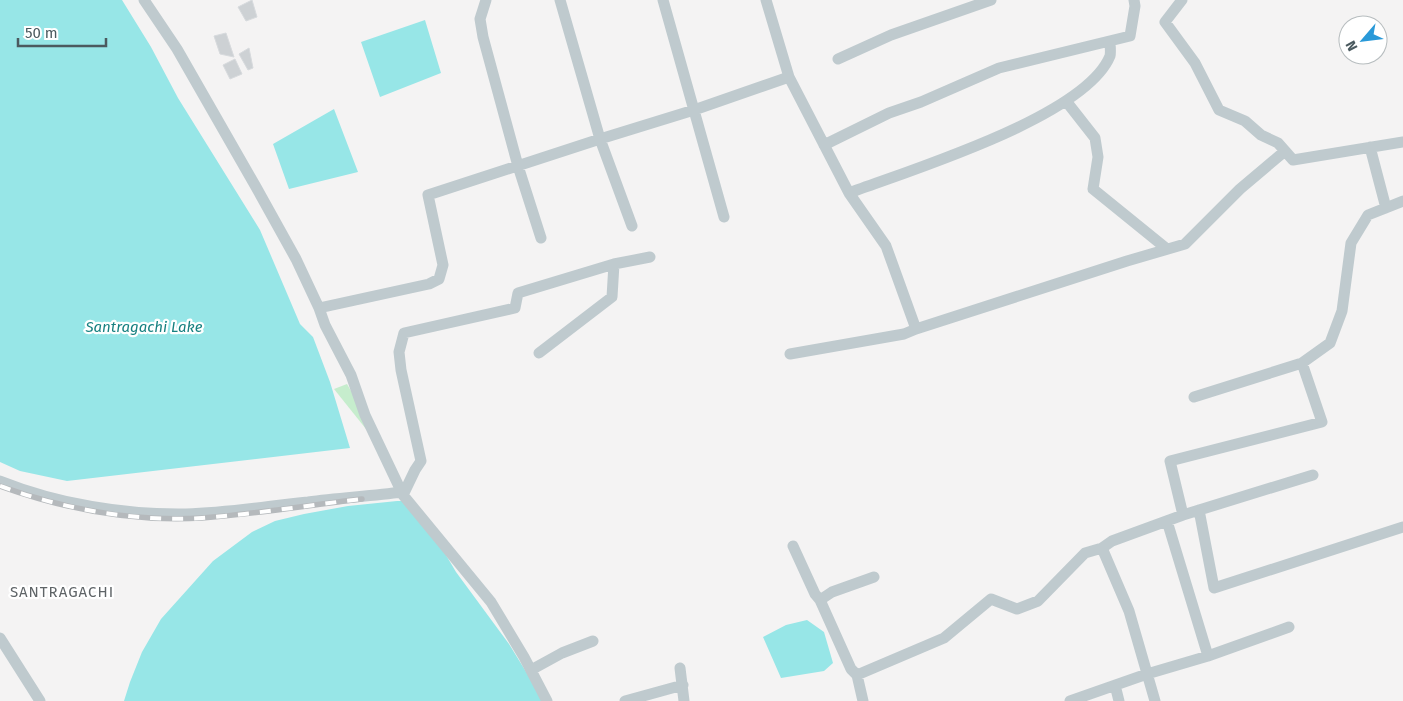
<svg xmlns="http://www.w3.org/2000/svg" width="1403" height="701" font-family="'Fira Sans',sans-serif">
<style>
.green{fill:#c6edcd}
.water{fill:#97e6e7}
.building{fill:#cdd1d4;stroke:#d7dadd}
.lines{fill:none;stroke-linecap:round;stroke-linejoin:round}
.street{stroke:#bfcace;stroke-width:11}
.rail-casing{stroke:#b5b9bc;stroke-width:5.5}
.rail{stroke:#fff;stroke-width:4;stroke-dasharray:11;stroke-linecap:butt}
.labels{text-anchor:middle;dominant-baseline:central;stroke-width:4.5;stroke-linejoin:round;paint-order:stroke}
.water-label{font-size:15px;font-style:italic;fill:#168080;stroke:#fff}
.neighbourhood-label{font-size:15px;letter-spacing:1px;fill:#5f6467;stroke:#fff}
</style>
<rect width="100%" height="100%" fill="#f4f3f3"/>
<!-- green -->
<path class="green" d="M347,384L365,415L374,439L334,389Z"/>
<!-- water -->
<path class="water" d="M0,0H122L151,47L178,98L260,230L300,324L313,337L330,382L350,448L67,481L20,471L0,462Z
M425,20L441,73L380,97L361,42Z
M334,109L358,172L289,189L273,144Z
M397,501H414L456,572L509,644L544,701H124L130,682L142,652L161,619L213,561L252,532L275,521L304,514L348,506Z
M807,620L824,632L833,663L824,671L781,678L763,637L786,625Z"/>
<!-- building -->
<path class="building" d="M252,0L257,17L246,21L238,7Z
M226,33L234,57L220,54L214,36Z
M249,48L253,68L248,70L239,54Z
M235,59L242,74L230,79L223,65Z"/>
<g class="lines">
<!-- street -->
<path class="street" d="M144,0L177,49L256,187L296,259L319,308L325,325L351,375L365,415L403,495L491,602L524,657L547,701
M486,0L480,19L483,37L518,166L541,238
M663,0L724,217
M1182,0L1165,22L1195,63L1219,110L1245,121L1261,135L1278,143L1293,160L1403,142
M838,59L891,35L991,0
M789,77L849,193L886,246L916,329L904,334L790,354
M1066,101L1095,138L1098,157L1093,189L1167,249
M824,145L889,113L921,102L999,68L1130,36L1135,6L1134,0
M1370,147L1386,208
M849,193C910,170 1085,117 1110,56C1111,52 1110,45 1110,41
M632,226L600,139L694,110L789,77L766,0
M614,264L650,257
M319,308L429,284L439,279L443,265L428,195L600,139L560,0
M916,329L1127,261L1185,244L1240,189L1285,151
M1194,397L1302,363L1330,343L1342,311L1351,243L1368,215L1403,201
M0,481C58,504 124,515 186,514C227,513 268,506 308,502C339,498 371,496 402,492
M403,495L415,470L421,461L401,370L399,352L404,333L515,308L518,293L614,264L612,297L539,353
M1199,510L1214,588L1403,527
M1183,515L1170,461L1322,422L1302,363
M793,546L815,594L820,600L851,669L857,675L863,701
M1102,548L1129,611L1155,701
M820,600L832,592L874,577
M0,638L40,701
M1208,656L1289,627
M680,668L684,701
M531,670L562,653L593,641
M857,675L944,638L991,599L1017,609L1038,601L1085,553L1102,548L1112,541L1183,515L1313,475
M1115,685L1119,701
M625,701L683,685
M1070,701L1147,674L1208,656L1167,521"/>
<!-- rail casing -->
<g class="rail-casing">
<path id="rail" d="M0,486C64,509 134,522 202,518C256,514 309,505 362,499"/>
</g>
<!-- rail -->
<use href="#rail" class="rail"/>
</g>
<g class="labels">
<!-- water labels -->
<g class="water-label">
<text x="144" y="327">Santragachi Lake</text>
</g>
<!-- neighbourhood labels -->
<g class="neighbourhood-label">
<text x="62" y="592">SANTRAGACHI</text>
</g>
</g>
<!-- north arrow -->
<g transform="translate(1363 40) rotate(242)"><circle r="24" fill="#ffffff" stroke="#b7bdbf"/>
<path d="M0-4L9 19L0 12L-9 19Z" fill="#2999d8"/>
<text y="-8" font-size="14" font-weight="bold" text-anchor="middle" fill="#4b5a5f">N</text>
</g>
<!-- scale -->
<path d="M18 38v8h88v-8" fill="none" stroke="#4b5a5f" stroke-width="2.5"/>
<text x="25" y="38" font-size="15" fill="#4b5a5f" stroke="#ffffff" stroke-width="4" paint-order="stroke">50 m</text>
</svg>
